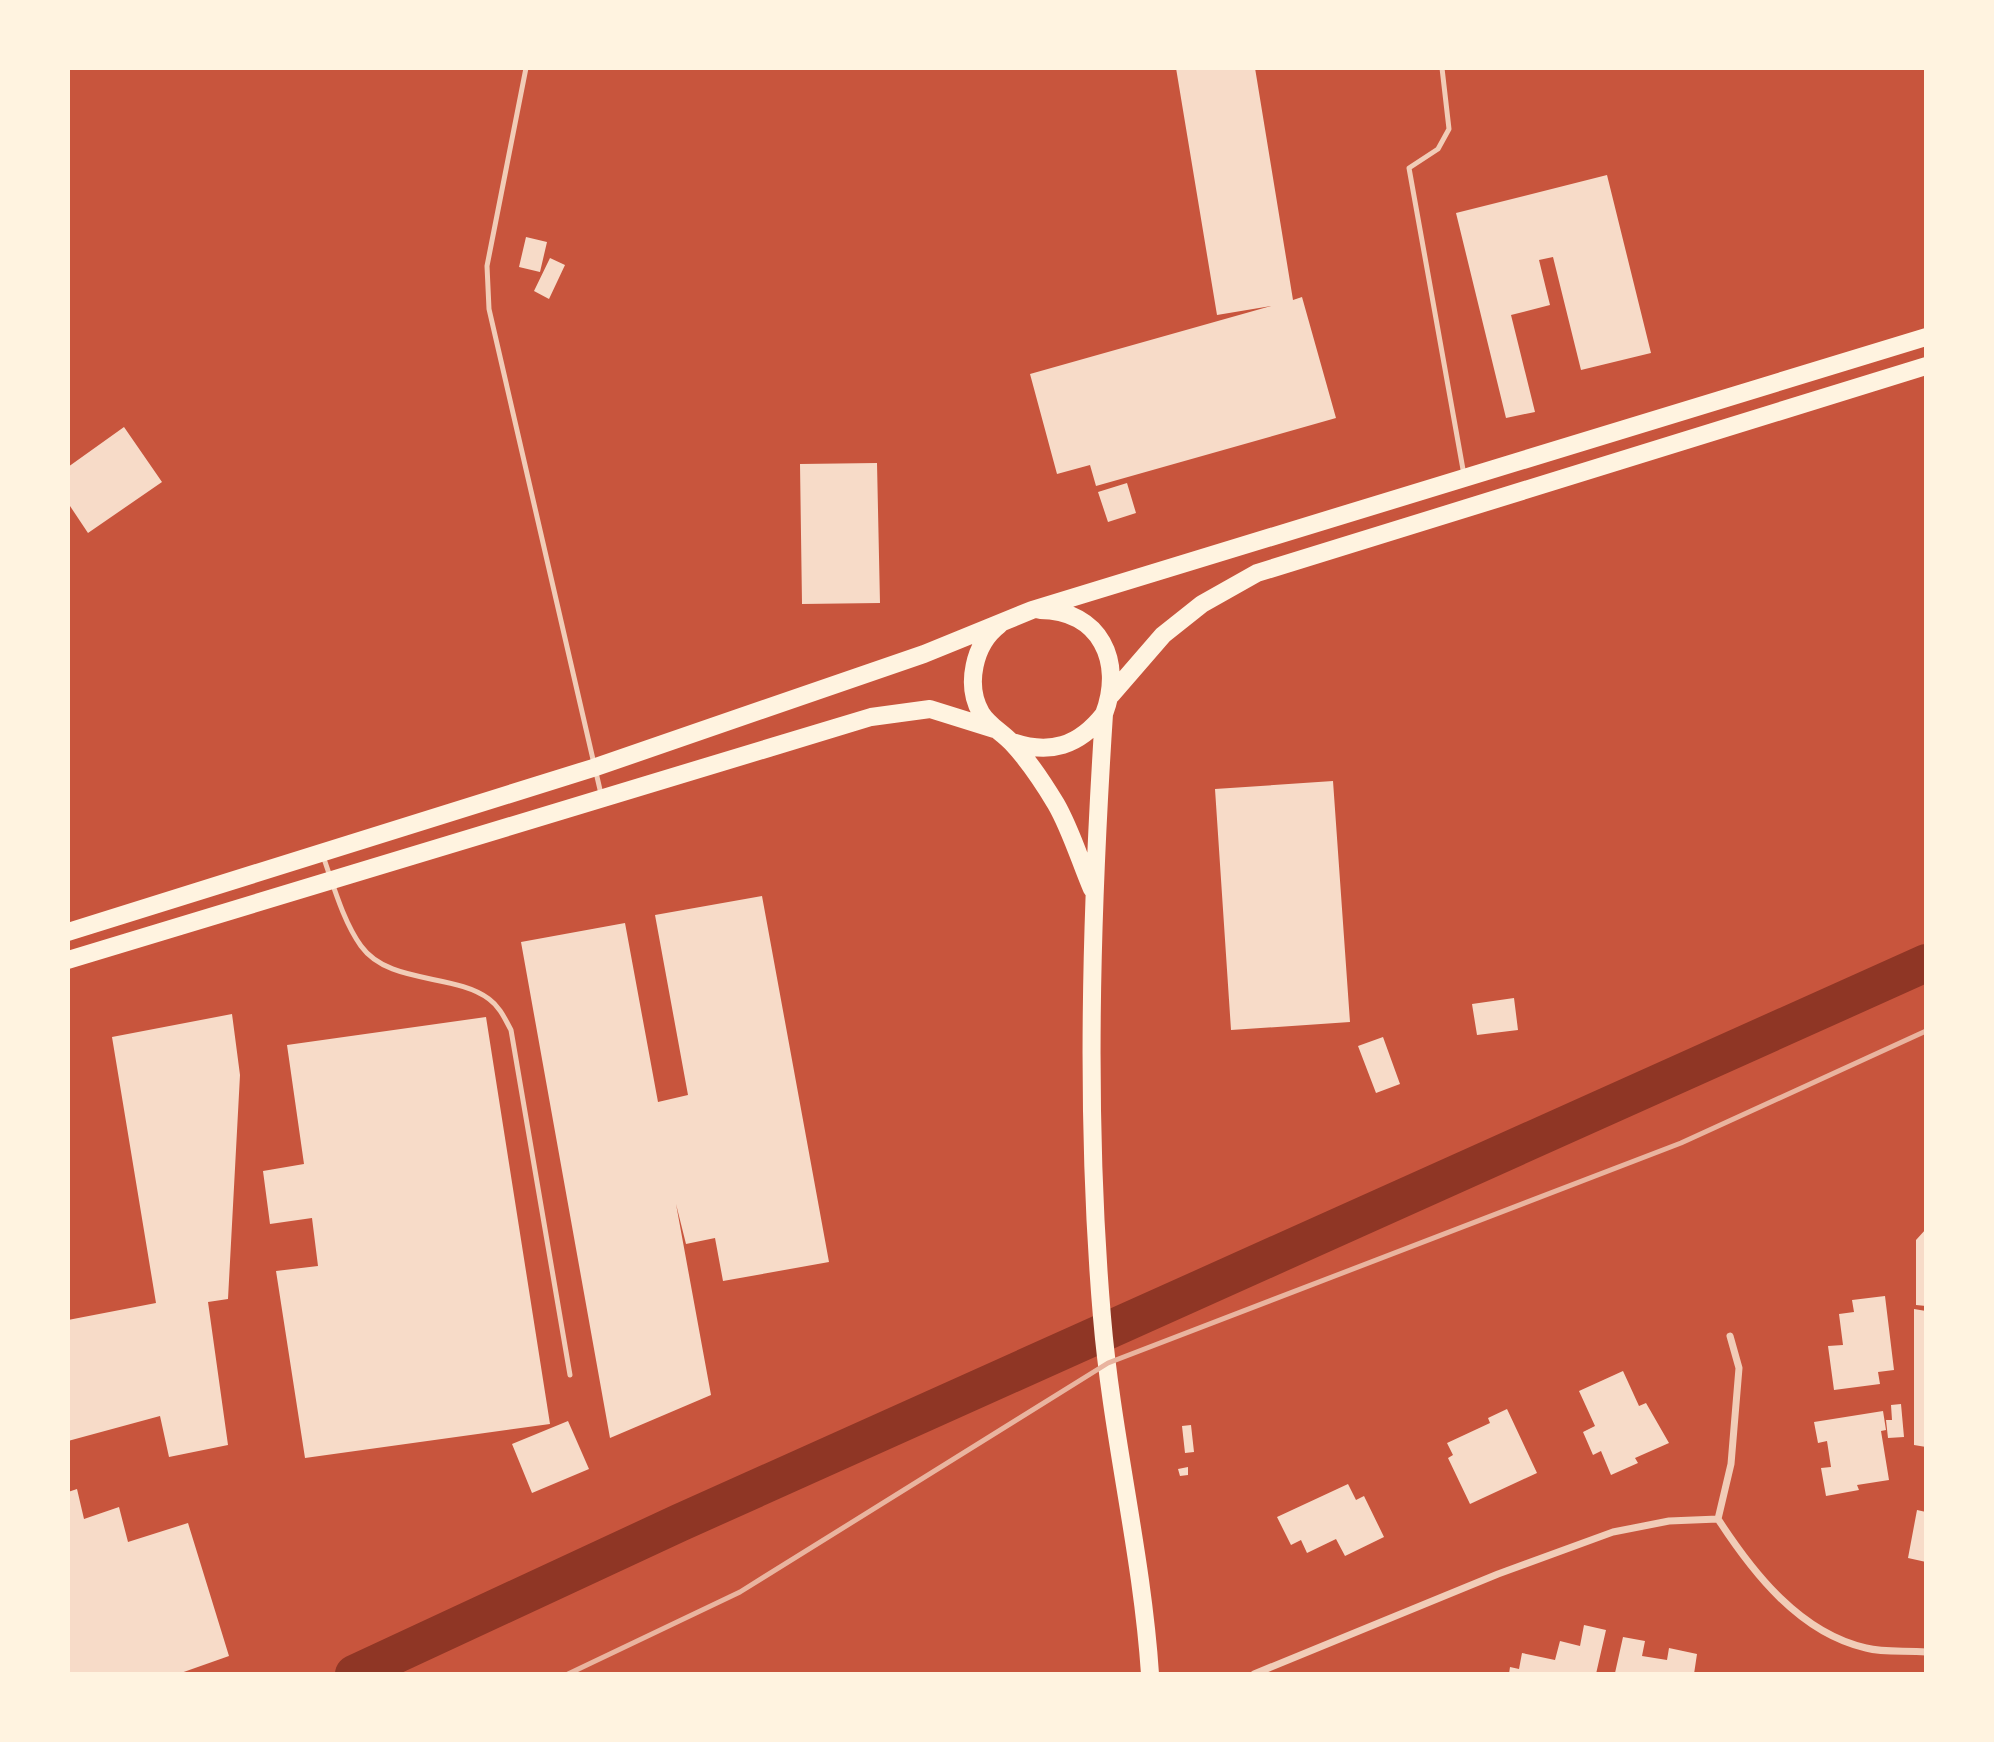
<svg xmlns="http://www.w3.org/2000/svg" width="1994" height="1742" font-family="Helvetica,sans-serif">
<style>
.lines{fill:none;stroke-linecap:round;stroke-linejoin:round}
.canal{stroke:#8f3625;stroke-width:38}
.building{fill:#f7dbc8}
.service{stroke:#f1ccb7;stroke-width:5}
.minor{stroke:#f1ccb7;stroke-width:7}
.primary{stroke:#fff3e0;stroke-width:18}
.rail{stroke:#e9b49f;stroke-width:5}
</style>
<rect width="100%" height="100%" fill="#c8553d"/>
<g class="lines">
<!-- canal -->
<path class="canal" d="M354,1674L679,1523L1926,963"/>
</g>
<!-- building -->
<path class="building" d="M1176,68H1255L1293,300L1302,297L1336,418L1096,486L1090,465L1057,474L1030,374L1271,306L1217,315Z
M1607,175L1651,353L1581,370L1553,257L1539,260L1550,305L1511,315L1535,412L1506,418L1456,213Z
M526,237L547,242L540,272L519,267Z
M550,258L565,265L549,299L534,291Z
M124,427L162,482L88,533L68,503V467Z
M877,463L880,603L802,604L800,464Z
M1127,483L1136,513L1108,522L1098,492Z
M1333,781L1350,1022L1231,1030L1215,789Z
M762,896L829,1262L723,1281L715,1238L686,1244L676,1204L711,1395L610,1438L521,942L625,923L658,1102L688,1095L655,915Z
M1514,998L1518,1030L1477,1035L1472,1004Z
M232,1014L240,1075L228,1299L208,1302L228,1445L169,1457L160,1416L68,1441V1320L156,1303L112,1037Z
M486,1017L550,1424L305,1458L276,1271L318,1266L312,1218L270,1224L263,1171L304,1164L287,1045Z
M1383,1037L1400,1084L1376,1093L1358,1046Z
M1926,1229V1306L1916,1305V1240Z
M1885,1296L1894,1370L1878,1372L1880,1384L1834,1390L1828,1346L1843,1345L1839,1314L1854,1312L1852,1300Z
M1914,1309L1926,1311V1447L1914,1445Z
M1623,1371L1639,1406L1646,1403L1669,1443L1635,1458L1638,1463L1611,1475L1601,1451L1593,1455L1583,1432L1595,1426L1579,1391Z
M1901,1404L1904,1437L1888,1438L1886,1420H1892L1891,1405Z
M1507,1409L1537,1473L1470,1504L1448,1458L1453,1455L1447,1443L1490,1423L1488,1418Z
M1883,1411L1886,1430L1881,1431L1889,1480L1857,1485L1859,1490L1826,1496L1821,1468L1831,1467L1827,1441L1818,1443L1814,1422Z
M568,1421L589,1469L532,1493L512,1444Z
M1191,1425L1194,1452L1185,1453L1182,1426Z
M1188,1467V1475L1180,1476L1178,1469Z
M1348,1484L1356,1500L1364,1496L1384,1537L1345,1556L1336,1539L1307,1553L1301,1540L1291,1545L1277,1517Z
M77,1489L84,1519L119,1507L128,1542L188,1523L229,1656L178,1674H68V1492Z
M1917,1510L1926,1512V1562L1908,1558Z
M1584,1625L1606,1630L1596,1674H1509L1510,1667L1519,1669L1522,1653L1555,1660L1560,1641L1580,1646Z
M1623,1637L1645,1641L1642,1656L1667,1660L1669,1648L1697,1654L1694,1674L1615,1673Z"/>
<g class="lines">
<!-- service -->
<path class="service" d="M526,68L487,266L489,309L601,794
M1442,68L1449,129L1438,149L1409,168L1464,475
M323,856C333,884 343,921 361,946C389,985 455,973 489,999C500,1007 505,1019 511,1030L570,1375"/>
<!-- minor -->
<path class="minor" d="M1730,1336L1739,1368L1731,1464L1718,1519C1753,1573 1800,1633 1866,1648C1885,1653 1906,1650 1926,1652
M1254,1674L1498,1574L1613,1532L1669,1521L1718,1519"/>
<!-- primary -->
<path class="primary" d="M1040,610C1100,610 1124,662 1104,714C1091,914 1085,1117 1102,1317C1112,1437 1142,1554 1150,1674
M999,625C974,644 965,685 981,713C989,726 1002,732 1012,743C1028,760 1044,784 1056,804C1071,830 1080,861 1092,889
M1111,695L1163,635L1202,604L1257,573L1926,366
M1012,742C1050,755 1079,746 1104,714
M68,932L593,768L924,654L1032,610L1926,337
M68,960L871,717L930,709L994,729"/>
<!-- rail -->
<path class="rail" d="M568,1674L740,1592L1108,1363L1681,1143L1926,1031"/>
</g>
<!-- border -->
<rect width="1994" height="1742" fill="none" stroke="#fff3e0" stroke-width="140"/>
</svg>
